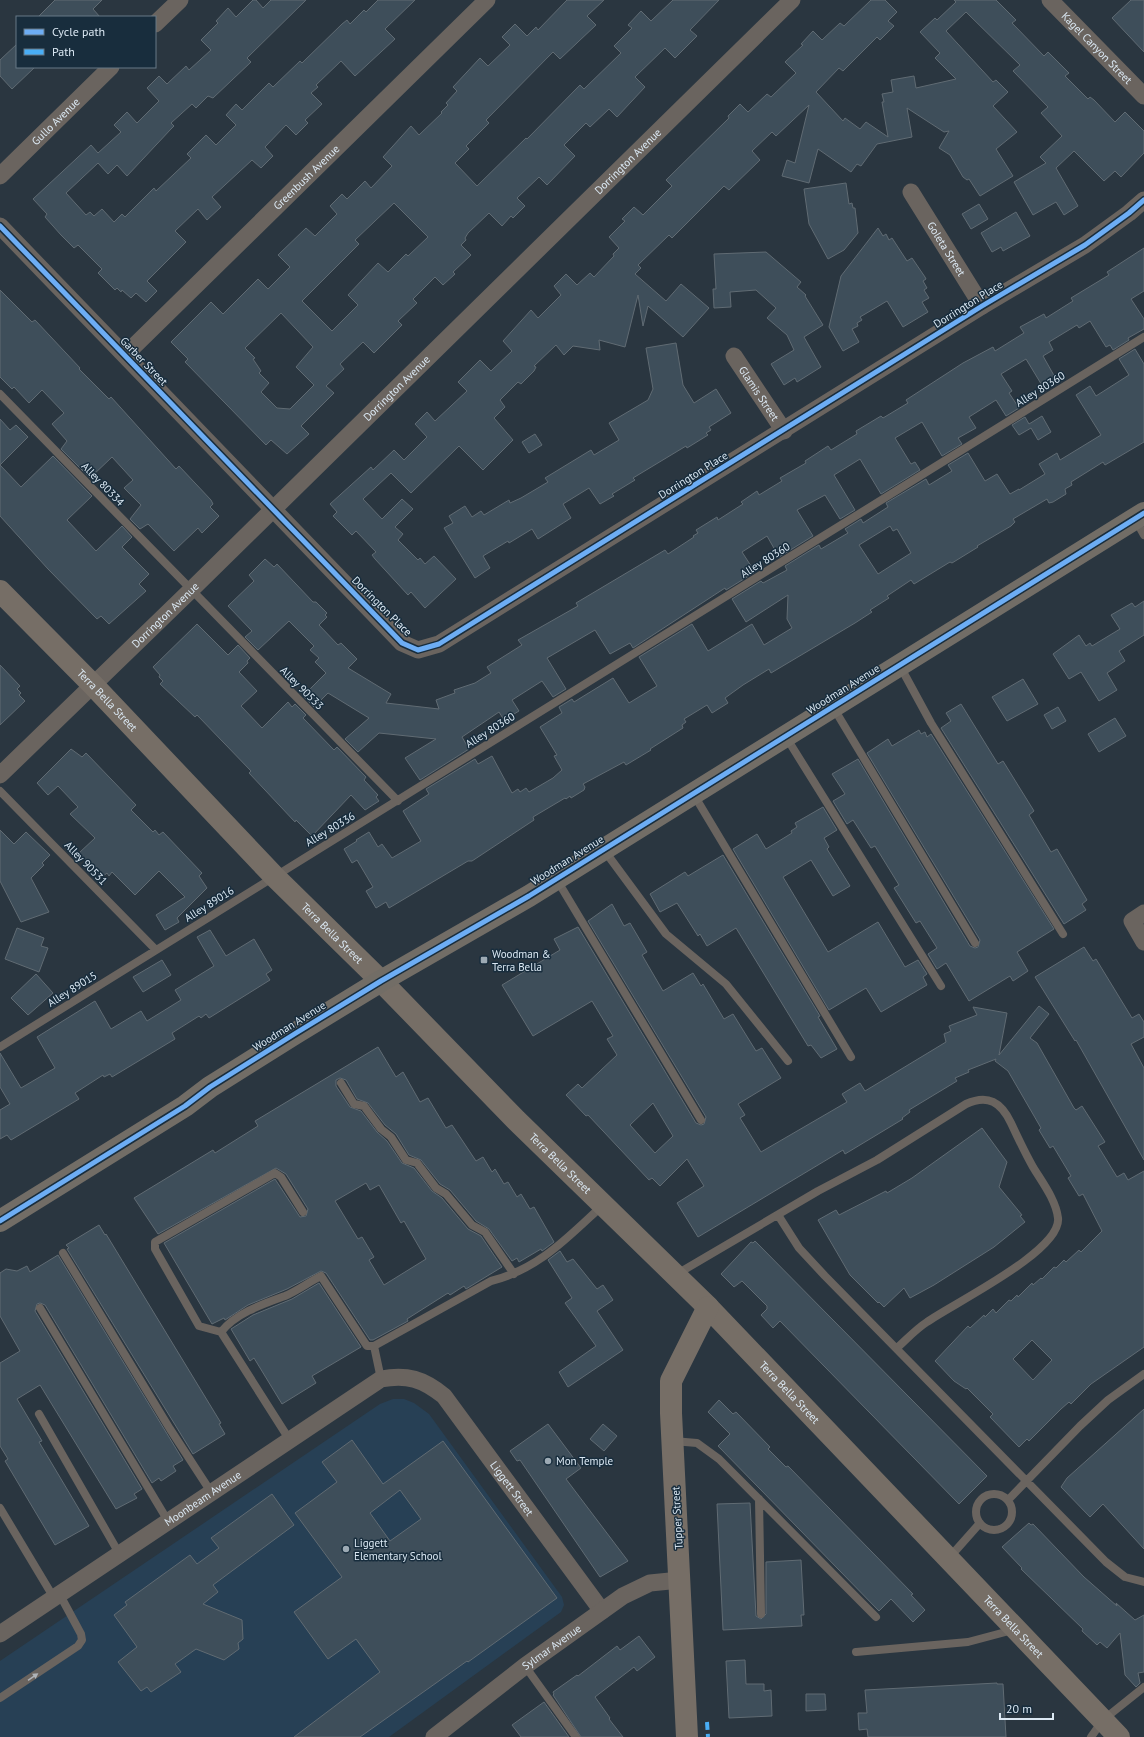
<svg xmlns="http://www.w3.org/2000/svg" width="1144" height="1737" font-family="'PT Sans',sans-serif">
<style>
.built{fill:#274055}
.building{fill:#3e4e5a;stroke:#606b73;fill-rule:evenodd}
.lines{fill:none;stroke-linecap:round;stroke-linejoin:round}
.lane{stroke:#6a645f;stroke-width:8}
.street{stroke:#6a645f;stroke-width:17}
.secondary{stroke:#766e66;stroke-width:22}
.primary{stroke:#726d66;stroke-width:22}
.quiet{stroke:#49aef6;stroke-width:4;stroke-dasharray:8 4;stroke-linecap:butt}
.cycleway-casing{stroke:#182d3d;stroke-width:8}
.cycleway{stroke:#6dadf4;stroke-width:5}
.oneway{fill:#aeb3b8}
.poi-dot{fill:#9daab4;stroke:#182d3d;stroke-width:1.5}
.labels{text-anchor:middle;dominant-baseline:central;stroke-width:3;stroke-linejoin:round;paint-order:stroke}
.street-label{font-size:11px;fill:#dbe8f3;stroke:#182d3d}
.poi-label{font-size:11px;fill:#dbe8f3;stroke:#182d3d;text-anchor:start}
</style>
<rect width="100%" height="100%" fill="#2a3640"/>
<!-- built -->
<path class="built" d="M393,1399H404L414,1403L429,1414L562,1597L564,1605L561,1612L389,1737H0V1661L380,1404Z"/>
<!-- building -->
<path class="building" d="M55,0H102L93,9L100,17H38Z
M253,0H256L263,8L271,0H306L247,58L251,62L213,98L208,96L196,108L192,104L171,123L174,126L171,129L127,176L117,165L108,174L98,163L66,193L86,215L90,212L94,216L102,209L114,222L122,214L125,217L154,188L156,191L191,158L187,154L206,135L216,145L236,125L226,115L236,104L242,110L269,83L273,87L300,61L302,63L342,24L347,20L350,24L364,10L366,12L378,0H415L385,29L395,39L355,76L341,61L316,85L318,87L311,93L322,104L305,120L308,123L296,135L286,125L265,147L273,156L261,168L252,160L212,197L221,207L207,220L198,209L175,231L186,242L147,281L157,291L146,302L136,293L131,298L122,290L121,292L117,288L115,290L98,273L102,269L78,245L74,248L61,235L45,217L47,214L33,199L91,145L98,153L121,132L114,125L127,112L137,123L159,101L147,88L159,76L167,84L186,66L189,70L211,50L201,40L218,23L216,21L228,8L236,17Z
M567,0H604L587,16L596,25L560,59L553,52L486,120L489,123L466,146L469,149L455,163L477,186L526,138L527,139L580,85L584,89L621,53L614,46L632,28L628,25L641,11L651,21L673,0H719L690,30L697,36L675,58L665,48L635,77L645,87L617,117L609,109L590,127L586,123L564,145L575,156L547,185L539,177L517,198L525,206L513,218L511,216L502,226L489,213L468,233L465,238L466,240L461,245L471,255L453,272L455,274L443,285L435,277L413,299L417,303L398,321L402,325L374,353L363,342L340,364L344,369L326,386L334,393L301,426L309,434L287,454L271,440L266,445L185,362L188,359L171,342L211,302L223,314L258,279L268,289L290,267L278,255L306,228L315,236L337,214L330,206L342,194L347,199L365,181L371,188L392,166L383,157L411,126L419,135L442,113L441,112L448,105L446,103L457,91L453,87L480,58L488,66L510,45L502,37L515,24L527,36L536,27L538,30ZM394,203L428,237L408,256L406,254L388,272L378,263L348,295L358,305L332,331L302,301L359,244L355,240ZM281,313L313,347L296,367L314,385L290,409L277,408L261,392L269,383L259,373L261,371L253,359L255,358L245,348Z
M871,0H885L897,12L888,21L894,26L880,40L877,37L843,71L839,68L816,92L843,121L845,118L860,129L866,122L888,137L882,102H884L882,94L893,92L891,80L914,76L916,88L956,79L935,58L940,53L920,32L935,18L937,20L956,2L954,0H996L1016,20L1012,23L1044,56L1048,52L1069,73L1065,76L1088,99L1090,97L1094,100L1115,122L1125,112L1144,131V153L1121,177L1115,171L1104,181L1074,151L1056,168L1078,206L1064,215L1056,202L1033,215L1014,182L1046,163L1040,157L1062,136L1041,113L1048,107L1013,71L1020,65L966,12L946,31L993,82L996,80L1008,92L993,106L1017,132L996,149L1013,176L980,196L969,179L967,180L963,177L950,155L939,148L949,131L944,132L907,108L912,137L877,144L861,166L857,164L851,172L818,149L809,183L782,176L787,160L795,163L809,105L776,136L772,132L752,151L760,160L729,190L724,186L672,238L669,235L638,265L641,268L635,274L666,301L681,284L709,308L683,337L648,306L643,326L638,295L625,347L599,340L600,350L573,346L564,355L556,345L534,366L536,367L534,371L521,384L518,382L500,400L505,407L494,418L513,440L483,470L459,446L411,493L391,473L363,499L382,519L402,499L413,509L395,527L403,534L398,540L418,560L420,558L425,564L434,556L456,579L425,608L411,592L408,595L375,559L372,555L376,552L356,531L352,535L333,516L337,512L330,504L371,467L373,470L394,450L404,460L427,437L415,424L427,412L435,421L467,391L458,382L480,360L491,371L512,351L503,341L531,310L538,318L561,295L554,286L566,274L577,285L590,273L594,277L614,256L613,254L619,248L609,237L625,221L622,219L634,207L643,215L672,186L666,180L729,118L728,116L740,104L748,112L767,94L771,97L796,73L785,62L803,45L801,44L813,31L822,40L840,23L844,26Z
M1131,0H1144V52L1112,18Z
M17,44V67H35L12,89L0,76V60Z
M846,183L849,204L852,203L853,208H855L858,233L844,250L828,259L809,224L804,189Z
M979,204L988,219L971,229L962,214Z
M1016,212L1030,236L1003,251L1001,247L992,252L981,233Z
M878,228L883,236L886,234L889,240L892,238L907,261L912,258L925,277L926,279L923,281L927,288L924,290L929,298L922,302L928,312L903,327L887,301L860,317L862,320L857,323L858,326L852,329L859,342L843,351L829,327L841,276Z
M1144,248V291L1131,299L1144,319V329L1128,338L1129,340L1113,350L1110,345L1106,347L1090,321L1079,328L1077,325L1049,342L1053,350L1043,356L1056,379L1043,387L1026,359L1001,374L1012,391L1009,393L1019,408L1006,416L996,400L969,417L976,428L958,438L962,444L942,456L922,422L895,438L911,464L915,462L920,470L881,494L860,459L834,475L855,510L840,519L825,495L797,510L813,536L779,557L767,536L742,552L755,572L726,590L725,588L633,648L630,643L610,654L595,630L547,658L566,689L553,697L542,681L512,700L519,711L504,720L499,712L462,737L469,749L420,780L405,758L436,739L379,733L358,752L345,739L369,718L328,693L314,707L303,696L326,673L315,662L319,658L310,650L314,646L289,621L258,650L245,637L252,631L228,606L254,581L249,575L265,559L274,567L277,564L313,602H316L327,613L325,615L327,617L319,625L338,645L341,643L357,659L348,668L391,694L386,703L439,709L436,700L455,693L454,690L475,683L491,673L487,667L522,645L518,640L578,606L576,603L665,550L668,554L694,537L693,536L698,533L696,530L717,517L718,520L743,504L741,502L757,491L759,495L782,481L780,478L806,463L805,461L828,446L831,450L857,434L856,431L881,416L883,418L908,403L906,400L963,363L993,347L995,351L1024,333L1020,327L1044,314L1046,318L1073,301L1071,298L1109,275L1107,272Z
M766,252L801,282L797,287L806,295L805,296L823,325L804,337L821,367L797,382L795,378L784,385L771,364L794,350L787,335L767,318L776,308L756,290L730,292L731,307L714,308L713,289H716L714,254Z
M0,290L32,322L35,320L80,368L79,369L109,399L111,397L176,469L179,466L211,500L213,504L210,507L219,516L202,533L198,528L174,551L148,524L140,529L130,519L141,505L124,488L133,480L112,457L90,478L61,449L67,441L52,424L64,413L42,390L29,403L14,387L12,389L0,377Z
M676,343L683,385L694,403L716,389L731,413L709,427L711,430L706,433L708,435L687,448L686,446L633,478L635,480L612,494L614,496L600,504L589,488L563,504L571,518L538,539L532,529L509,543L508,541L483,556L490,568L475,578L444,528L453,523L449,516L465,506L472,517L481,511L484,515L509,500L510,503L521,498L548,482L545,478L591,450L594,455L619,440L609,423L648,400L653,389L646,348Z
M1135,349L1144,364V442L1105,465L1103,462L1071,482L1072,485L1065,489L1066,494L1053,502L1049,503L1047,499L1013,519L1015,522L1011,526L977,546L978,547L952,563L950,562L914,584L911,580L887,596L889,598L870,610L872,612L855,623L771,673L769,669L743,685L725,698L728,703L712,713L707,705L684,719L686,722L682,725L683,728L650,749L651,750L626,765L624,762L583,784L585,787L584,790L571,798L570,796L566,799L565,798L533,817L534,820L472,861H468L389,908L386,902L376,908L366,891L373,887L357,860L352,863L344,849L357,841L356,840L369,832L378,847L382,844L392,858L421,841L403,811L429,794L426,789L475,759L478,764L492,756L512,793L518,789L520,792L526,788L529,792L553,778L562,770L554,756L557,755L540,727L562,713L559,707L572,699L574,702L613,678L629,703L657,686L639,657L692,624L708,651L752,624L764,645L792,628L787,619L788,595L746,622L732,599L761,581L763,583L787,570L785,566L819,545L821,549L848,533L845,529L861,519L863,523L888,507L886,503L926,479L929,485L952,471L948,465L968,453L985,481L997,474L1010,494L1019,489V490L1045,474L1039,464L1057,453L1060,460L1101,435L1076,395L1090,386L1096,396L1129,375L1119,359ZM890,526L893,531L897,529L911,553L878,574L859,545Z
M1042,416L1051,432L1038,440L1031,428L1019,435L1012,425L1025,417L1029,424Z
M0,419L10,430L16,425L28,437L0,465L21,487L53,456L92,496L67,520L96,551L122,526L132,537L122,547L149,574L139,584L146,591L109,624L101,616L97,619L48,569L0,516Z
M535,434L542,445L529,453L522,442Z
M1144,601V635L1119,651L1125,661L1107,673L1117,690L1099,701L1081,672L1069,679L1053,654L1079,635L1086,646L1090,643L1092,646L1120,629L1111,615L1132,603L1135,607Z
M197,624L228,655L238,645L250,658L247,661L248,663L239,672L257,691L241,706L262,728L288,702L292,707L295,704L306,715L303,718L334,750L337,747L366,777L364,780L378,795L376,797L379,801L365,810L351,795L312,836L296,820L295,822L249,773L251,771L197,715L195,717L160,684L163,681L159,677L160,675L153,667Z
M0,665L20,686L17,689L21,693L19,695L25,701L0,725Z
M1023,679L1038,704L1007,721L992,697Z
M961,704L998,764L1003,761L1034,811L1029,815L1051,852L1057,849L1087,900L1082,904L1086,910L1064,924L941,728L951,721L946,713Z
M1058,707L1066,721L1052,729L1044,715Z
M1115,718L1126,736L1099,752L1088,734Z
M919,730L921,734L925,732L927,737L931,734L1054,929L1017,952L1028,971L1013,981L1010,976L969,1001L946,963L937,969L928,954L937,948L920,921L916,923L894,888L899,885L875,846L871,848L853,820L847,824L833,801L845,794L832,774L858,759L970,946L975,948L978,947L980,940L867,753L888,739L892,746Z
M71,749L82,757L86,753L136,805L131,810L153,832L155,830L159,835L163,832L202,873L199,876L207,888L177,918L179,922L165,930L156,915L185,897L159,871L135,895L112,872L109,876L107,873L102,877L79,853L95,838L70,814L78,807L58,786L48,795L37,783Z
M823,807L837,830L824,838L829,847L827,849L850,886L833,896L811,860L783,877L828,952L878,922L905,967L918,960L927,974L923,977L927,985L881,1012L866,988L829,1010L733,849L757,834L766,849L792,833L791,831L797,827L795,823Z
M0,830L14,844L26,832L50,855L42,863L44,865L31,878L49,912L21,922L0,881Z
M723,855L820,1016L818,1017L837,1049L821,1058L811,1045L808,1046L736,928L707,946L700,934L698,936L677,903L660,912L650,894L685,872L688,876Z
M612,904L624,926L630,923L647,952L642,955L663,991L693,973L701,986L703,984L724,1019L733,1014L756,1051L762,1048L781,1078L738,1104L745,1115L740,1118L761,1152L847,1102L842,1094L860,1083L865,1091L946,1042L944,1034L951,1031L949,1026L977,1015L973,1007L1007,1013L999,1055L1039,1006L1049,1014L1030,1038L1037,1043L1074,1108L1076,1110L1082,1106L1105,1142L1098,1146L1117,1177L1124,1173L1128,1180L1144,1171V1347L1091,1384L1071,1404L1069,1402L1061,1409L1029,1441L1027,1439L1019,1447L990,1417L993,1414L967,1388L966,1389L954,1381L935,1361L968,1326L970,1328L984,1315L985,1317L993,1309L996,1313L1009,1300L1011,1301L1017,1295L1018,1297L1032,1283L1033,1285L1041,1278L1042,1279L1054,1267L1056,1268L1064,1260L1066,1262L1079,1250L1081,1252L1102,1231L1083,1194L1079,1196L1068,1178L1071,1176L1053,1146L1050,1148L1039,1130L1041,1128L1008,1071L995,1061L996,1059L968,1070L969,1072L955,1078L957,1081L909,1110L910,1112L902,1118L903,1119L845,1154L843,1150L698,1237L677,1203L704,1186L687,1159L660,1186L652,1178L649,1180L588,1115L586,1116L566,1095L578,1084L582,1088L617,1055L607,1039L613,1036L592,1001L533,1036L502,985L560,950L554,939L578,927L696,1123L701,1125L704,1124L706,1117L588,921ZM653,1103L673,1136L655,1153L630,1125ZM1032,1340L1052,1360L1033,1380L1013,1359Z
M17,928L44,938L41,946L48,948L39,972L5,959Z
M210,930L226,956L254,939L272,970L266,974L270,980L209,1018L206,1014L201,1018L199,1016L172,1033L175,1039L112,1077L110,1074L104,1077L103,1075L75,1093L79,1099L11,1140L7,1135L0,1139V1110L10,1104L0,1087V1053L21,1088L55,1068L37,1037L95,1001L111,1029L141,1011L147,1021L181,1000L175,990L214,966L197,937Z
M1084,947L1093,961L1096,959L1132,1018L1139,1014L1144,1022V1037L1131,1044L1144,1068V1160L1076,1040L1075,1041L1035,977Z
M162,960L171,975L143,992L133,977Z
M36,974L53,993L28,1015L11,998Z
M378,1047L396,1077L403,1072L420,1102L428,1098L446,1128L452,1125L476,1161L483,1157L492,1172L495,1169L504,1184L508,1182L517,1197L521,1194L530,1209L534,1207L554,1242L542,1251L541,1249L519,1262L517,1258L512,1261L489,1229L476,1221L450,1190L440,1184L421,1160L409,1155L396,1134L385,1125L368,1103L357,1099L346,1080L340,1078L336,1080V1086L350,1107L361,1111L377,1132L387,1141L402,1163L414,1168L432,1191L442,1198L468,1229L481,1236L502,1267L466,1289L464,1286L450,1295L448,1293L407,1319L408,1321L373,1340H370L326,1273L321,1271L287,1289L248,1305L225,1320L224,1318L212,1324L164,1243L275,1179L300,1217L306,1216L308,1209L286,1174L276,1168L158,1234L134,1198L213,1150L215,1153L258,1126L255,1121ZM366,1183L370,1190L379,1185L401,1223L404,1221L426,1259L384,1285L369,1260L374,1257L362,1237L358,1239L335,1201Z
M982,1128L1007,1162L999,1187L1022,1215L1020,1216L1025,1222L994,1247L934,1285L910,1298L904,1288L884,1307L879,1302L878,1303L850,1275L818,1220L836,1210L839,1215L886,1191L887,1193L912,1178Z
M99,1225L105,1235L106,1234L221,1423L219,1424L225,1434L193,1454L67,1249L69,1248L66,1245Z
M755,1241L987,1476L959,1504L780,1321L773,1328L761,1315L767,1309V1306L742,1281L734,1287L721,1274L751,1242L753,1243Z
M560,1251L567,1262L573,1259L597,1289L603,1285L613,1300L597,1311L623,1350L568,1387L559,1372L596,1346L565,1303L572,1298L548,1260Z
M58,1255L183,1460L173,1466L176,1471L161,1481L159,1478L152,1483L45,1305L40,1303L37,1304L35,1311L142,1489L134,1494L137,1498L116,1509L40,1385L17,1399L42,1441L39,1442L89,1526L55,1545L5,1461L8,1459L0,1446V1363L20,1351L0,1316V1273L6,1269L17,1271L27,1266L30,1272Z
M319,1283L361,1347L312,1376L316,1383L282,1404L254,1358L250,1361L231,1329L253,1315L292,1299Z
M719,1400L733,1414L736,1412L770,1447L768,1449L786,1467L788,1466L913,1594L911,1595L925,1610L913,1622L891,1599L879,1611L718,1446L730,1434L708,1412Z
M1144,1409V1549L1103,1504L1090,1517L1061,1487L1067,1478Z
M548,1424L581,1468L566,1479L628,1561L600,1577L520,1460L517,1461L510,1451Z
M603,1424L617,1436L604,1451L590,1439Z
M352,1440L383,1484L443,1441L557,1598L468,1662L467,1661L360,1737H294L380,1672L356,1639L328,1659L294,1612L342,1577L295,1513L337,1482L322,1462ZM400,1490L421,1519L390,1541L370,1513Z
M272,1494L294,1525L213,1585L218,1592L203,1604L242,1620L243,1639L238,1643L239,1649L224,1660L196,1649L175,1664L181,1672L151,1692L147,1687L141,1691L118,1662L137,1647L114,1615L127,1605L125,1602L190,1555L197,1564L219,1548L211,1538Z
M750,1503L756,1616L761,1619L766,1614V1562L801,1560L804,1615H801L802,1626L723,1630L717,1504Z
M1029,1523L1031,1525L1033,1524L1084,1577L1117,1606L1116,1603L1135,1620L1144,1615V1672L1138,1673L1140,1683L1136,1687L1125,1675L1120,1633L1107,1648L1100,1642L1097,1645L1082,1631L1083,1629L1021,1569L1022,1568L1002,1547Z
M639,1636L655,1657L637,1671L634,1667L595,1697L610,1718L609,1719L623,1737H581L553,1695L554,1694L553,1692L577,1675L578,1676L617,1646L620,1650Z
M745,1660L746,1684H764V1691L771,1690L772,1716L729,1718L726,1661Z
M997,1683V1684H1003L1006,1737H868L867,1729L859,1730L858,1713H867L865,1690Z
M806,1694H825L826,1710L806,1711Z
M544,1702L569,1737H521L512,1725Z"/>
<g class="lines">
<!-- lane -->
<path class="lane" d="M0,394L398,801
M1135,519L1144,535
M900,666L931,723L1063,934
M833,707L975,943
M786,737L941,986
M0,791L156,950
M694,795L851,1057
M604,850L666,934L726,984L788,1061
M557,880L701,1120
M0,1047L1144,337
M341,1083L354,1104L364,1106L381,1129L391,1137L406,1160L417,1163L436,1188L446,1194L472,1225L485,1232L514,1274
M778,1215L799,1248L825,1276L1106,1562L1125,1577L1144,1582
M63,1253L170,1429L211,1492
M677,1274L818,1191L877,1160L966,1104C988,1094 1001,1102 1011,1123C1018,1138 1025,1153 1033,1167C1042,1182 1056,1200 1058,1218C1062,1251 952,1304 927,1322C916,1329 907,1339 897,1348
M40,1308L168,1521
M221,1332C236,1313 263,1304 285,1296C297,1291 309,1282 321,1276L367,1346H374L381,1379
M374,1346L491,1281C539,1269 567,1238 603,1205
M39,1414L120,1555
M289,1439L221,1332L199,1326L155,1249V1242L275,1173L281,1177L303,1212
M673,1441L697,1443L719,1459L876,1617
M976 1512a18 18 0 1 1 36 0a18 18 0 1 1-36 0Z
M759,1499L761,1614
M1008,1500L1080,1426L1108,1400L1144,1374
M0,1508L54,1598
M949,1558L980,1523
M856,1652L968,1642L1013,1630
M525,1666L576,1737
M0,1698L78,1646L82,1640L81,1634L60,1595
M1091,1737L1103,1720L1144,1687"/>
<!-- street -->
<g class="street">
<path id="s1" d="M1050,0L1144,96"/>
<path d="M155,24L180,0"/>
<path id="s2" d="M0,176L111,67"/>
<path id="s3" d="M911,192L982,306"/>
<path d="M0,226L402,643L418,650L439,644L982,306L1085,245L1129,213L1144,200"/>
<path id="s4" d="M125,355L487,0"/>
<path id="s5" d="M734,356L784,431"/>
<path id="s6" d="M0,775L191,590L792,0"/>
<path d="M1144,913L1132,921L1144,942"/>
<path id="s7" d="M0,1634L381,1379C407,1374 423,1379 444,1396L602,1611"/>
<path id="s8" d="M434,1737L525,1666L623,1596L650,1583L680,1580"/>
</g>
<!-- secondary -->
<g class="secondary">
<path id="s9" d="M0,591L93,685L274,876L381,981L516,1120L708,1307L1119,1737"/>
<path d="M687,1737L671,1413V1381L708,1307"/>
</g>
<!-- primary -->
<path class="primary" d="M0,1221L185,1106L210,1087L296,1033L381,981L529,896L1144,513"/>
<!-- quiet -->
<path class="quiet" d="M707,1722L708,1737"/>
<!-- cycleway casing -->
<g class="cycleway-casing">
<path id="cycleway" d="M0,226L402,643L418,650L439,644L982,306L1085,245L1129,213L1144,200
M0,1221L185,1106L210,1087L296,1033L381,981L529,896L1144,513"/>
</g>
<!-- cycleway -->
<use href="#cycleway" class="cycleway"/>
</g>
<!-- one-way arrows -->
<defs><path id="oneway-solid" d="M-6-.8H1V-3.2L6.5 0L1 3.2V.8H-6Z"/></defs>
<use class="oneway" href="#oneway-solid" transform="translate(33 1677) rotate(-34)"/>
<!-- markers -->
<g class="poi-dot">
<rect x="480" y="956" width="8" height="8" rx="2"/>
<circle cx="548" cy="1461" r="4"/>
<circle cx="346" cy="1549" r="4"/>
</g>
<g class="labels">
<!-- street labels -->
<g class="street-label">
<text stroke="none"><textPath href="#s1" startOffset="67">Kagel Canyon Street</textPath></text>
<text stroke="none"><textPath href="#s2" startOffset="78">Gullo Avenue</textPath></text>
<text stroke="none"><textPath href="#s6" startOffset="878">Dorrington Avenue</textPath></text>
<text stroke="none"><textPath href="#s4" startOffset="254">Greenbush Avenue</textPath></text>
<text stroke="none"><textPath href="#s3" startOffset="67">Goleta Street</textPath></text>
<text transform="translate(968 304) rotate(-32)">Dorrington Place</text>
<text transform="translate(144 361) rotate(46)">Garber Street</text>
<text stroke="none"><textPath href="#s6" startOffset="554">Dorrington Avenue</textPath></text>
<text transform="translate(1040 389) rotate(-32)">Alley 80360</text>
<text stroke="none"><textPath href="#s5" startOffset="45">Glamis Street</textPath></text>
<text transform="translate(693 475) rotate(-32)">Dorrington Place</text>
<text transform="translate(103 484) rotate(46)">Alley 80334</text>
<text transform="translate(765 560) rotate(-32)">Alley 80360</text>
<text transform="translate(382 606) rotate(45)">Dorrington Place</text>
<text stroke="none"><textPath href="#s6" startOffset="230">Dorrington Avenue</textPath></text>
<text transform="translate(302 688) rotate(45)">Alley 90533</text>
<text transform="translate(843 689) rotate(-32)">Woodman Avenue</text>
<text stroke="none"><textPath href="#s9" startOffset="153">Terra Bella Street</textPath></text>
<text transform="translate(490 730) rotate(-32)">Alley 80360</text>
<text transform="translate(330 829) rotate(-31)">Alley 80336</text>
<text transform="translate(567 860) rotate(-32)">Woodman Avenue</text>
<text transform="translate(86 863) rotate(46)">Alley 90531</text>
<text transform="translate(209 904) rotate(-32)">Alley 89016</text>
<text stroke="none"><textPath href="#s9" startOffset="477">Terra Bella Street</textPath></text>
<text transform="translate(72 989) rotate(-32)">Alley 89015</text>
<text transform="translate(289 1026) rotate(-32)">Woodman Avenue</text>
<text stroke="none"><textPath href="#s9" startOffset="801">Terra Bella Street</textPath></text>
<text stroke="none"><textPath href="#s9" startOffset="1125">Terra Bella Street</textPath></text>
<text stroke="none"><textPath href="#s7" startOffset="641">Liggett Street</textPath></text>
<text stroke="none"><textPath href="#s7" startOffset="244">Moonbeam Avenue</textPath></text>
<text transform="translate(677 1518) rotate(-93)">Tupper Street</text>
<text stroke="none"><textPath href="#s9" startOffset="1449">Terra Bella Street</textPath></text>
<text stroke="none"><textPath href="#s8" startOffset="148">Sylmar Avenue</textPath></text>
</g>
<!-- poi labels -->
<g class="poi-label">
<text x="492" y="954">Woodman &amp;<tspan x="492" dy="13">Terra Bella</tspan></text>
<text x="556" y="1461">Mon Temple</text>
<text x="354" y="1543">Liggett<tspan x="354" dy="13">Elementary School</tspan></text>
</g>
</g>
<!-- legend -->
<rect x="16" y="16" width="140" height="52" fill="#182d3d" stroke="#667886"/>
<rect x="24" y="29" width="20" height="6" fill="#6dadf4" stroke="#667886"/>
<text x="52" y="36" font-size="12" fill="#dbe8f3">Cycle path</text>
<rect x="24" y="49" width="20" height="6" fill="#49aef6" stroke="#667886"/>
<text x="52" y="56" font-size="12" fill="#dbe8f3">Path</text>
<!-- scale -->
<path d="M1000 1713v6h53v-6" fill="none" stroke="#dbe8f3" stroke-width="2"/>
<text x="1006" y="1713" font-size="12" fill="#dbe8f3" stroke="#182d3d" stroke-width="3" paint-order="stroke">20 m</text>
</svg>
